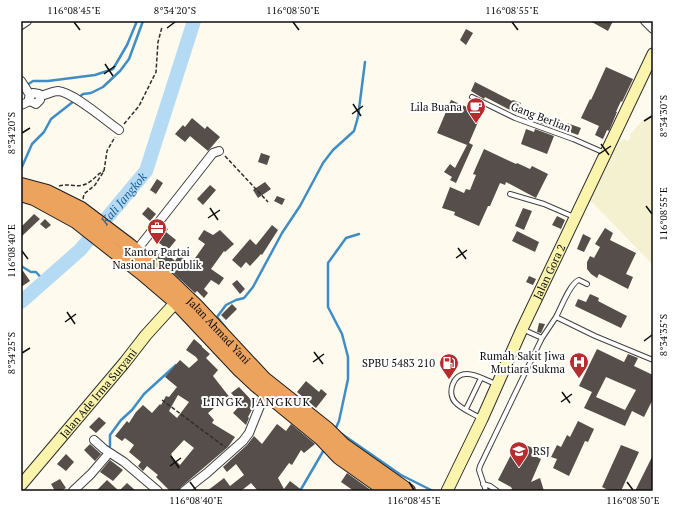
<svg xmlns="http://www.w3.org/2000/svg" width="674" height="512" font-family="'PT Serif',serif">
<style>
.farmland{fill:#f3f1cf}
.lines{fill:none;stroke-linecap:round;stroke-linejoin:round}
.stream{stroke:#408dc6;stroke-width:2.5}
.river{stroke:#b5daf3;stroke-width:14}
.building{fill:#554e4a;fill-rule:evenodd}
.lane-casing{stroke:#404040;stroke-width:6}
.street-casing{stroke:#404040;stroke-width:10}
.secondary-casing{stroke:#2f2f2f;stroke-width:13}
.highway-casing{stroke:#1e1e1e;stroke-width:16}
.path{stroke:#2f2f2f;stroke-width:1.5;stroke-dasharray:4 2;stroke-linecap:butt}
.lane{stroke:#fff;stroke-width:4}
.street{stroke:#fff;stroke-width:8}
.secondary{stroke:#faf4ac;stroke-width:11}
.highway{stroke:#eca35e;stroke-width:14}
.ticks{fill:none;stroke:#0d0d0d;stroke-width:1.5}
.labels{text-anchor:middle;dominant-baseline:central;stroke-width:4;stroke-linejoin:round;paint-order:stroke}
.poi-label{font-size:11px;fill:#0d0d0d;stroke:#fff;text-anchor:end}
.street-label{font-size:11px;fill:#0d0d0d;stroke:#fff}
.water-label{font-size:12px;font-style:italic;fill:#1d5f98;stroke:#fff}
.neighbourhood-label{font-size:12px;letter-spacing:1px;fill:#0d0d0d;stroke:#fff}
.neatline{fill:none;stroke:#0d0d0d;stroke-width:1.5}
.ticks-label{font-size:10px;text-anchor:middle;fill:#0d0d0d}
</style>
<rect width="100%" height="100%" fill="#fefbee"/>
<!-- farmland -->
<path class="farmland" d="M653,113V265L590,200L617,139L621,142L624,139L627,141L630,139L631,137L630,135L641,122L652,115Z"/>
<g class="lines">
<!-- stream -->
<path class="stream" d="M21,89L33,81H48L95,75L113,69L127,45L137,21
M21,169L32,144L44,132L51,119L83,94L91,93L103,87L120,71L129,59L143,21
M21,266L31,272H36L44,281
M226,328L217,317L226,305L236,300L244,298L253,287L282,233L300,206L323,163L333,150L354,131L358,117L365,62
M335,430L339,421L348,379V357L342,334L328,307V263L346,238L359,234
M339,432L401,475L433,491
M107,450L110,446V435L121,420L132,410L144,394L176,365
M300,491L325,448"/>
<!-- river -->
<path class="river" id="s1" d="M21,302L80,250L146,171L194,21"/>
</g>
<!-- building -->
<path class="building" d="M590,21H613L608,31Z
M466,29L473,33L466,45L460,40Z
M606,67L633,79L622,102L621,101L616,112H617L609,131L607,130L603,139L595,135L599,126L581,118L590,99L591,100Z
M475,82L512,101L513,100L521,103L516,113L485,97L484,99L471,91Z
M451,100L471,109L474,102L481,105L478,114L481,115L469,143L473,145L456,183L450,180L452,177L444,172L450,164L455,168L467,145L437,133Z
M192,118L205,129L207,126L220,137L208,151L190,136L185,142L175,134L183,125L185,127Z
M538,119L558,126L557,129L537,122Z
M567,123L581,128L578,135L564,130Z
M526,129L534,132L535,129L554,136L547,154L521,144Z
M484,149L516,164L517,163L530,169L532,166L548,174L536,198L506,182L505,185L500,183L490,206H488L479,226L454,215L455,212L442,208L450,187L464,193L466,189L470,190L476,175L473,174Z
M261,153L270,156L267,165L258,162Z
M157,179L163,183L156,194L150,190Z
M265,182L271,189L258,198L253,190Z
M210,185L216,190L203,205L197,199Z
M277,196L285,199L282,205L274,201Z
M148,207L156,214L150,221L142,214Z
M523,208L532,211L524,230L515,226Z
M34,214L40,219L21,237V227Z
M557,216L565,220L561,229L552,225Z
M45,219L51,225L46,229L40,224Z
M272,225L278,230L262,255L261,254L250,266L246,262L241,268L232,260L250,239L256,245Z
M163,226L168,229L166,232L176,240L168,250L153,238Z
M605,228L613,233L610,240L636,253L626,274L633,277L628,289L599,274L597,278L591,274L587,269V262L590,256L594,258L600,247L595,244Z
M204,230L213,235L220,230L234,244L225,252L224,251L211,269L224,278L219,285L211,280L204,289L208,293L204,298L197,291L195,293L156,257L163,250L175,261L179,255L191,264L205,244L198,239Z
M517,231L539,242L535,252L512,241Z
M583,234L591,238L584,252L577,249Z
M21,268L30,281L21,287Z
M529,276L536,279L533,285L526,282Z
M237,280L245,289L240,294L232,284Z
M590,294L599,298L598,301L627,316L621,328L575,306L578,299L586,302Z
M232,304L237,309L226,320L221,315Z
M539,323L545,324L541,333L537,332Z
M194,339L202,346V347L210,354L206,358L218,370L213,376L231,399L224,405L221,402L208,413L214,420L212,423L235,437L228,447L181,487L179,491H170L156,477L158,475L147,466L143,471L138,466L141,462L129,452L134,445L125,438L122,441L115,436L127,421L129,423L136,412L143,405L152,413L160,404L161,405L166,396L169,397L177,387L165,377L180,360L189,368L198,360L196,357L186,350ZM178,395L189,402L177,418L169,411ZM184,440L194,448L180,465L171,456L172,455L171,454Z
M597,349L624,362L628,354L638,358L634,366L653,375V399L644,417L632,411L625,426L584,408L592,392L579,386ZM606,377L636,390L625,410L596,397Z
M306,381L319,392L321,389L327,394L316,408L297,392Z
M239,387L255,404L248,417L249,418L246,425L233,413L241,404L231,393Z
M99,417L106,423L96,433L89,427Z
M578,421L594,429L588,442L585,441L569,476L553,468L557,459L551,457L557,445L561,447L567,435L570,437Z
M277,424L286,431L291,424L315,444L304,453L301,450L292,465L289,463L278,478L284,489L290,481L303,491H258L251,483L241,491H207L224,478L230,486L244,475L236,464L227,472L223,467L247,445L254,436L262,444Z
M90,444L101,454L95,461L84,450Z
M523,444L538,450L535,456L541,459L531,482L540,478L544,491H513L511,487L498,480L515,447L519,449Z
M621,445L639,452L621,491H610L602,487Z
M66,454L74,462L66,471L57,464Z
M653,455V491H635Z
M110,460L123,470L113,481L100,472Z
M347,473L372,491H354L341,482Z
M60,479L66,488L61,491H55L51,484Z
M107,480L119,491H96Z
M127,483L136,491H119Z"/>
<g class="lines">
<!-- lane casing -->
<g class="lane-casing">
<path id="lane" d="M472,97L515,118L573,139L605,153
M510,194L544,204L574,217
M556,317C561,308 570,283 579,280L587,284
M522,329L542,338
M466,409L481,378
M482,419C474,414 461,409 455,402C447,393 453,374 466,374C475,373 487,381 496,384
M483,484L490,486L497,491
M486,491L479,470L480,466L542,338L556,317L595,336L653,360"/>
</g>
<!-- street casing -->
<g class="street-casing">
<path id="street" d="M645,21L653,29
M21,25L27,21
M21,81L30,95
M40,96C46,95 53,91 58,91C73,92 106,121 119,130
M21,105L30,101L36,104L40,100L39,94L33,93L29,98L30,101
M136,251L213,153L219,151
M94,440L104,449L124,462L158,491
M73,491L91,474L109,453
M184,491L207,473L243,441L249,433L264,396L266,393"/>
</g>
<!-- secondary casing -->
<g class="secondary-casing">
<g id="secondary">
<path id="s2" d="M21,485L125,362L146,335L176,302"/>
<path id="s3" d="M447,491L482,419L522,329L653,54"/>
</g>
</g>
<!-- highway casing -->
<g class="highway-casing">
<g id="highway">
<path id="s4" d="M21,185L47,192L81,209L130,246L170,281L196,306L264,379L327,429L343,445L408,491"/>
<path d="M21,194L34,198L76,221L142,273L176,302L240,370L255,384L321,438L339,457L387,491"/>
</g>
</g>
<!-- path -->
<path class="path" d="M124,124L139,106L156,72L158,42L162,27
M225,156L268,202
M59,186C68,183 77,188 86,184C93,181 97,174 104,171
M83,199L84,194L95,185L104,171L107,151L115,137
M162,400L225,447"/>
<!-- lane -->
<use href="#lane" class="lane"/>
<!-- street -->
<use href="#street" class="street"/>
<!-- secondary -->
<use href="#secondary" class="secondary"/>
<!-- highway -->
<use href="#highway" class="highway"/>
</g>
<!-- ticks -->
<path class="ticks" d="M74,22L80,30M293,22L299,30M512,22L518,30M167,28L175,22M105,64L113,76M104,74L115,66M353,104L361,116M352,114L363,106M644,121L652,116M22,133L30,128M601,144L609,155M599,154L611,146M646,206L652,214M210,208L218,220M208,218L220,210M458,248L466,259M22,251L28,259M456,258L467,250M67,312L75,324M65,322L76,314M644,341L652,335M314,352L323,364M22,353L30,348M313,362L324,354M562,392L570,403M561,402L572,394M171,456L179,468M170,466L181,458M190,482L196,490M409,482L414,490M627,482L633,490"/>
<!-- icons -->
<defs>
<g id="cafe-pin" transform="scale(1)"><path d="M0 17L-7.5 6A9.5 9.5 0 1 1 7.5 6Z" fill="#b52d2f" stroke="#fff"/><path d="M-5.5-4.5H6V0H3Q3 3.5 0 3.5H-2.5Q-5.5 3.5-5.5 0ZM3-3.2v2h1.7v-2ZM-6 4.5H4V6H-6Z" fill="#fff"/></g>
<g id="office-pin" transform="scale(1)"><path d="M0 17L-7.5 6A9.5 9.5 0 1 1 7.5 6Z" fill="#b52d2f" stroke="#fff"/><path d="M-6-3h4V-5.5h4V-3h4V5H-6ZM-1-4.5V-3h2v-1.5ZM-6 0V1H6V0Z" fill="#fff"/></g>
<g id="hospital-pin" transform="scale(1)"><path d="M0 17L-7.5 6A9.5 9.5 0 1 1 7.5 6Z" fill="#b52d2f" stroke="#fff"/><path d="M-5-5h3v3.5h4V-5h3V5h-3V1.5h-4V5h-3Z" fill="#fff"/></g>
<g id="fuel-pin" transform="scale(1)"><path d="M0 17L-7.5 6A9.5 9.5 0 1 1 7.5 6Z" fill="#b52d2f" stroke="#fff"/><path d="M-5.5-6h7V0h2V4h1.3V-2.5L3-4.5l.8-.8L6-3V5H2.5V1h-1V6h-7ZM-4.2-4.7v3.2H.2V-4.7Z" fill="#fff"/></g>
<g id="university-pin" transform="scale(1)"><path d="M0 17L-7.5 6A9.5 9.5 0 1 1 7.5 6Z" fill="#b52d2f" stroke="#fff"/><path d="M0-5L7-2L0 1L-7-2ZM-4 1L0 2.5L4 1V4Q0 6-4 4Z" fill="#fff"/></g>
</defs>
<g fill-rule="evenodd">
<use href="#cafe-pin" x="476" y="107"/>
<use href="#office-pin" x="157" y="228"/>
<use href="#hospital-pin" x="579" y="362"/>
<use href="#fuel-pin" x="449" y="363"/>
<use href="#university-pin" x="519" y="451"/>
</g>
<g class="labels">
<!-- poi labels -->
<g class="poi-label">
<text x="462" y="107">Lila Buana</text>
<text x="157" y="252" text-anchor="middle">Kantor Partai<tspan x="157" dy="13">Nasional Republik</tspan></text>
<text x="565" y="356">Rumah Sakit Jiwa<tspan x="565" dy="13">Mutiara Sukma</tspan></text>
<text x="435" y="363">SPBU 5483 210</text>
<text x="533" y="451" text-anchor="start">RSJ</text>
</g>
<!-- street labels -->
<g class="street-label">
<text transform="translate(541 117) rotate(21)">Gang Berlian</text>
<text stroke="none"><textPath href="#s3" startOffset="242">Jalan Gora 2</textPath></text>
<text stroke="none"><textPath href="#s4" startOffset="249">Jalan Ahmad Yani</textPath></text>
<text stroke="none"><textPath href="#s2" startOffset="120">Jalan Ade Irma Suryani</textPath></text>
</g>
<!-- water labels -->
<g class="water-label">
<text stroke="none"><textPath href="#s1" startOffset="146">Kali Jangkok</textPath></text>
</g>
<!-- neighbourhood labels -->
<g class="neighbourhood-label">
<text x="257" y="401">LINGK. JANGKUK</text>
</g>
</g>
<!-- border -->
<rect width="674" height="512" fill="none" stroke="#ffffff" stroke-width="44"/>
<rect x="22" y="22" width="630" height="468" class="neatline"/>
<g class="ticks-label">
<text x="74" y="14">116°08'45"E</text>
<text x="175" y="14">8°34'20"S</text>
<text x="293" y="14">116°08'50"E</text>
<text x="512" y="14">116°08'55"E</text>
<text transform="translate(663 116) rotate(-90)" y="4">8°34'30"S</text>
<text transform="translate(11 133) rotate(-90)" y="4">8°34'20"S</text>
<text transform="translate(663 214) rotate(-90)" y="4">116°08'55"E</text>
<text transform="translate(11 251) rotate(-90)" y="4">116°08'40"E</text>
<text transform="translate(663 335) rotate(-90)" y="4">8°34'35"S</text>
<text transform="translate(11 353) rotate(-90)" y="4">8°34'25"S</text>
<text x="196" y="504">116°08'40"E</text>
<text x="414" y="504">116°08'45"E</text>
<text x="633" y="504">116°08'50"E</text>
</g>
</svg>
